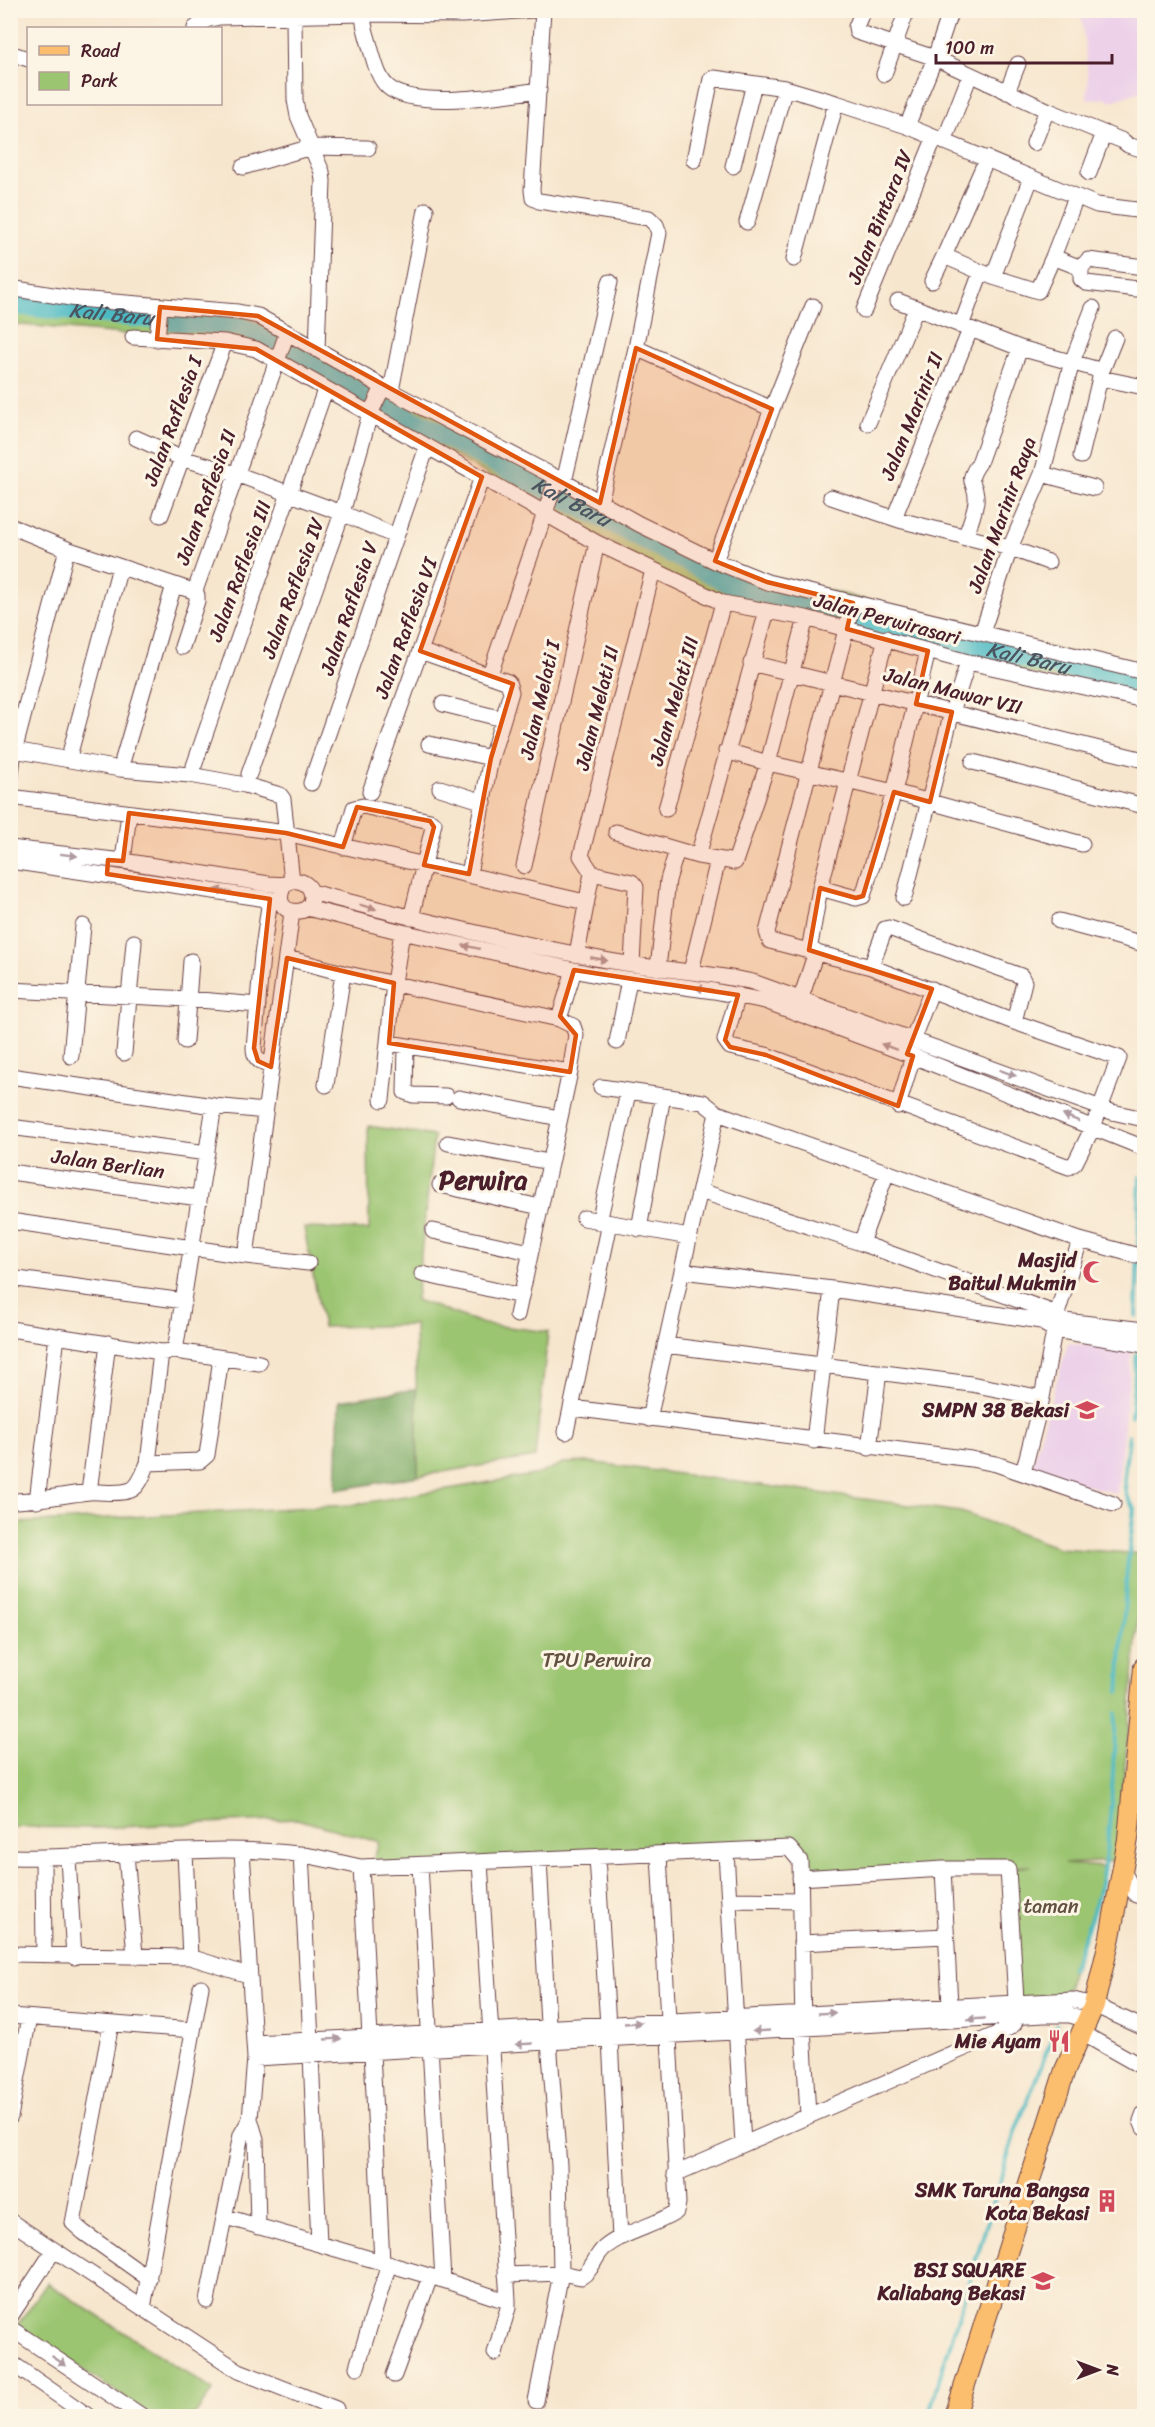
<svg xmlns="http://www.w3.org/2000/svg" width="1155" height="2427" font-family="Sriracha,sans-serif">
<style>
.built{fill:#edd1e9}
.green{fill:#9bc571;stroke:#72724e;stroke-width:1.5}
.forest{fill:#7caa63;stroke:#636447;stroke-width:1.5}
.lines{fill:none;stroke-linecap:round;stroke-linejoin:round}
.stream{stroke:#4cbac3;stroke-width:4}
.river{stroke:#4cbac3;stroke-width:21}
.minor-casing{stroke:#643d43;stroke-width:17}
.major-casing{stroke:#643d43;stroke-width:22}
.minor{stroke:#fff;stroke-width:15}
.major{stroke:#fbbd6e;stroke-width:20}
.oneway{fill:#ae9aa0}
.marked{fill:#e0560e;fill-opacity:0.2;stroke:#e0560e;stroke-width:4.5;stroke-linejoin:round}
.labels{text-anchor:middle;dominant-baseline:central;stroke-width:6;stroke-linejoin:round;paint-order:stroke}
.street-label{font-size:20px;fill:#4a1f2b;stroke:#fcf5e5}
.poi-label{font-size:20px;font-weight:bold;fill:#4a1f2b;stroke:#fcf5e5;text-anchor:end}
.park-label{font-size:20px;fill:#625140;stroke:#fcf5e5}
.water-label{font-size:21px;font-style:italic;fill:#4b5560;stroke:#fcf5e5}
.district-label{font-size:26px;font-weight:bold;fill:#4a1f2b;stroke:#fcf5e5}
</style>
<rect width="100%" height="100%" fill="#fcf5e5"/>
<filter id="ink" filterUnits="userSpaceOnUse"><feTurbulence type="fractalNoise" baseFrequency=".0167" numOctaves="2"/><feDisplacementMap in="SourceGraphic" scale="12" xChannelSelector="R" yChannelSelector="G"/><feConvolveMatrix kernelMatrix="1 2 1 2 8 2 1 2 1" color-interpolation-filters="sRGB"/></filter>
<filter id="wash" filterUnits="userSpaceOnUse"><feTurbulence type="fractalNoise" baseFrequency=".008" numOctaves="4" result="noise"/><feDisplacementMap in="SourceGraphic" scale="24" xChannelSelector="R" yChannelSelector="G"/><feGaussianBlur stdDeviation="1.35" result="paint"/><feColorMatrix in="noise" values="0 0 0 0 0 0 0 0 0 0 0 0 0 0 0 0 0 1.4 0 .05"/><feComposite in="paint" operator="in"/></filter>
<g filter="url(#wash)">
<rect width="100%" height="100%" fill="#f7e6ce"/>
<!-- built -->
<path class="built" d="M1081,11H1144V90L1109,102L1108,98L1087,100L1088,78Z
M1068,1343L1132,1351L1117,1494L1031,1469Z"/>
<!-- green -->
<path class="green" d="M10,288L238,312L715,561L1144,672V700L724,601L654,567L278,358L157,337L11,324Z
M368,1126L434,1136L416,1300L484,1324L548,1332L535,1457L418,1476L415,1325L323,1327L304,1228L369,1230Z
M590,1462L961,1512L1059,1548L1143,1554L1130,1716L1115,1861L1064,1864L1104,1867C1097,1912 1076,1955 1064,1999L1017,2003L1008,1869L1031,1866L821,1876L794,1843L370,1871L379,1842L297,1819L96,1828L11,1827L10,1626L17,1523L350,1505L539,1474L563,1463Z
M47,2283L213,2390L194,2416H152L17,2326Z"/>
<!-- forest -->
<path class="forest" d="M416,1389L418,1476L336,1490L339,1401Z"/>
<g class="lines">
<!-- stream -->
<path class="stream" d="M1138,1252L1140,1177
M1136,1316L1138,1259
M1131,1416L1137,1354
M1119,1692L1127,1569L1134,1509L1126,1494L1124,1476L1129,1436
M1072,1969C1083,1939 1096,1909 1102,1878C1112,1823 1113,1767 1116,1713
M928,2416L1015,2132L1057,2025"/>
<!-- river -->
<path class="river" id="s1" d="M10,304L241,327L295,355L366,396L735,586L799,605L1144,685"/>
</g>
</g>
<g filter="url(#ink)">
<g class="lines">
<!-- minor casing -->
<g class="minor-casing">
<path id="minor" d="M543,10L532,190L533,198L539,201L649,218L656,225L659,233L636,348L772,409L715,561
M863,10L856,27L857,32L935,58L1047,110L1123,141L1128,145L1144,150
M363,14C363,26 368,38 371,50C375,63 378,78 388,87C415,110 505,95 539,90
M294,16L295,100L298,116L322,172L323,181L317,350
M195,28L206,20L220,17L363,14L462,15L534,10
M10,53L28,59
M884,74L907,10
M1007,92L1018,64
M907,126L935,58L951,10
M944,142L970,75
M1034,143L1047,110
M987,158L944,256L993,277L1038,291L1053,257L1076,197
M694,160L711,79L714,78L785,88L836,103L907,126L1097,205L1144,211
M733,166L754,84
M243,167L311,147L368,148
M1089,173L1104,133
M747,222L785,88
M1053,257L1081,268
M794,259L836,103
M993,277L1031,178
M932,281L944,256
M10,288L77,299L238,312L258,316L383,387L557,478L639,524L715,561L767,582L1144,672
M1137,289L1086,283L1081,279V268L1088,260L1144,267
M898,301L1020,348L1099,370L1100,378L1081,456
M864,310L934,139
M961,326L981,272
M133,337L225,342L256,349L597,543L723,603L806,618L968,662L1144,700
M157,339L160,307
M1099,370L1103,368L1115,338
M1100,378L1144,387
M391,391L426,210
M772,409L813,306
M868,423L916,309
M136,438L181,458L236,474L342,513L395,536
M1042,474L1094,488
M564,482L610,282
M831,497L899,520L1010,548L1048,562
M600,503L636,348
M161,515L225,342
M894,518L970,330
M10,526L67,549L193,591
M965,538C969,527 974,514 976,502C978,480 963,486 979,463L1020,348
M193,591L196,588L287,333
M982,633L1010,548L1042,474L1072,362L1093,308
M182,647L197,601V595L193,591
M420,651L508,682L511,692L503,719
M751,663L1144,760
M490,674L557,478
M443,704L503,719L491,758L469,874
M16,744L67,549
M429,744L491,758
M726,751L768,763L894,792L1082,844
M70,753L120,567
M123,759L174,585
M973,762L1144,806
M194,766L325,390
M249,774L342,513L370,414L383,387
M10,782L14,750L120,769L190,775L245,785L280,795L283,799L292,881
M311,783L427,447
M440,788L484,802
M370,792L482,477
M10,797L286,833L585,902
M666,809L723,603
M616,832L698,856L735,862L768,763L806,618
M343,847L354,808L363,806L430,821L434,823L411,918
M10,848L123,861L269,884C274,884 279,885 284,884C289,883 292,880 297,881C303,881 310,886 311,892C319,920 265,918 285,884
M698,856L767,611
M10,861L280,901
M123,861L129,813
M524,866L597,543
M820,888L856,898L863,896L894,792L928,651
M311,892C407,917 503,941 600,959C651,969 702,971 753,982L1112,1112L1144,1119
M904,898L952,712L968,662
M270,899L262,955L254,1048C254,1060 261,1062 271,1067
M307,908L402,932L597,975L714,991L765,1001L913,1056L1144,1148
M1059,921L1144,944
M809,951L820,888L886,638
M577,954L592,873
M287,958L343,973L559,1019L573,1026L576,1035L570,1072L517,1315
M632,964L636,887L632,882L592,873L581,856L653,570
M871,967L885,929L889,928L1021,976L1024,982L1014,1022
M658,968L668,880L677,850
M691,971L718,860
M10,990L188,999L258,1005
M738,995L725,1040L730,1047L766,1055L1069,1167L1075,1163L1093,1127L1119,1058L1014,1022L871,967L770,941L767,932L853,603
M801,998L816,952
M559,1019L574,970
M913,1038L932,989
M185,1041L191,961
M617,1042L629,980
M389,1043L570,1072
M406,1046L405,1092L413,1095L446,1096
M124,1053L134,942
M71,1056L83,926
M10,1076L214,1106L265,1111
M326,1085L343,973
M601,1087L703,1102L717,1113L649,1419
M459,1098L559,1118
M382,1100L394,983L402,932
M898,1106L913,1056
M717,1113L1080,1240L1135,1255
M10,1127L207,1153
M448,1143L549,1162
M10,1172L199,1198
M440,1185L540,1207
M700,1191L861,1243L1057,1314
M584,1218L689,1237
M10,1221L246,1256L292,912
M599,1222L628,1093
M639,1229L663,1096
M433,1231L530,1252
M861,1243L887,1172
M246,1256L308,1263
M682,1271L832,1289L1041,1321L1056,1320L1144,1330
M422,1274L521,1296
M10,1278L184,1301
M1046,1325L1055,1330L1144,1345
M10,1329L161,1352L175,1351L259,1363
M665,1345L971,1384L1042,1398
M175,1351L214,1106
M572,1408L971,1459L996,1464L1113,1504
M566,1432L610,1223
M814,1441L832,1289
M869,1448L879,1372
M148,1463L161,1352
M1023,1473L1042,1398L1057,1314L1080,1240
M89,1492L108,1343
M10,1501C37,1501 63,1495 89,1492C102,1491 118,1495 131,1490C140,1486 144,1472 148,1463L200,1461L207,1455L221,1358
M37,1501L57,1336
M242,1851L255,2058L250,2119L256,2139L258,2227
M185,1852L190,1957
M726,1852L743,2144
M126,1854L135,1955
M301,1854L311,2040
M10,1857C105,1859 204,1843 298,1854C319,1857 340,1863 361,1867L789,1848L800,1861L803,2028L808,2115
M43,1858L44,1955
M68,1858L74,1957
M597,1858L608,2025
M420,1865L443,2280
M361,1867L370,2037
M943,1869L950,2006
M1122,1869L1136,1895L1144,1897
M729,1900L800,1901
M801,1943L946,1936
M10,1954L190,1957L248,1975
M10,2016L193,2030
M111,2024L73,2223L83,2232L149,2279
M1082,2033L1144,2068
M610,2039L620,2238
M254,2043L1073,2000L1094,2005L1144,2028
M372,2052L382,2263
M311,2055L319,2244
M255,2058L1044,2015H1070L1088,2020
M1144,2113L1141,2121L1144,2128
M10,2117L29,2018
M675,2174L1004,2031L1014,2024L1017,2017L1008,1869H943L800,1878
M226,2217L443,2280L497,2298L508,2300L480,1862
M10,2221L239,2371L336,2409
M506,2275L561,2273L581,2277C593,2270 594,2257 604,2248C625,2231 653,2227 676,2212L678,2203L659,1855
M207,2301L241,2135L250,2119
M143,2308L201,1987
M10,2317L54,2250
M10,2328L142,2416
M495,2353L508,2308V2300
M10,2362L88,2416
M357,2367L389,2264
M394,2375L430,2277
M536,2401L561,2273L559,2165L549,2042L539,1860"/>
</g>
<!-- major casing -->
<g class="major-casing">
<path id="major" d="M955,2416L1065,2070L1094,2005L1110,1937L1128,1839L1144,1667"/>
</g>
<!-- minor -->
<use href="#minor" class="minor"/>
<!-- major -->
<use href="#major" class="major"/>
</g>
<!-- one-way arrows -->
<defs><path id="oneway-solid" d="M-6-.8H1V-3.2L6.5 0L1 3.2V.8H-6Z" transform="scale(1.5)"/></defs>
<g class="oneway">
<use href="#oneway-solid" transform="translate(69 855) rotate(7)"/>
<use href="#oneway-solid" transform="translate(223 891) rotate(-172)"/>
<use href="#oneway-solid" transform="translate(368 907) rotate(15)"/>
<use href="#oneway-solid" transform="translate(471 947) rotate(-168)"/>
<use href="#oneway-solid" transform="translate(599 959) rotate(11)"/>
<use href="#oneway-solid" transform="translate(704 989) rotate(-172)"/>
<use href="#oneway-solid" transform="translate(889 1047) rotate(-159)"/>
<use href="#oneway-solid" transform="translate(1008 1073) rotate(20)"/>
<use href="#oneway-solid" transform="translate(1071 1118) rotate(-158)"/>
<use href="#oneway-solid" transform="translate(827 2013) rotate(-3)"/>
<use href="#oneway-solid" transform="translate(976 2019) rotate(177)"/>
<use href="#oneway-solid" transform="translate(633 2023) rotate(-3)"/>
<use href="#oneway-solid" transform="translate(761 2031) rotate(177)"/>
<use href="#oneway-solid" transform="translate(333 2039) rotate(-3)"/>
<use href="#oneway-solid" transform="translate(524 2044) rotate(177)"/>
<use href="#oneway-solid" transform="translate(59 2361) rotate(34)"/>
</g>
</g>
<!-- marked area -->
<path class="marked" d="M160,307L258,316L600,503L636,348L772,409L715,561L767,582L853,603L847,629L928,651L916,704L952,712L930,802L894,792L863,896L856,898L820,888L809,950L932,989L907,1054L913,1056L898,1106L766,1055L730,1047L725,1040L738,995L574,970L560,1016L576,1035L570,1072L389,1043L394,983L287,958L271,1067L258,1061L254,1048L270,899L107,874L108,860L123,861L129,813L286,833L343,847L357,807L430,821L434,827L424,865L469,874L491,758L513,684L420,651L482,477L256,349L157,339Z"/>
<!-- icons -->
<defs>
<g id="mosque-bare" transform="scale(1.8)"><path d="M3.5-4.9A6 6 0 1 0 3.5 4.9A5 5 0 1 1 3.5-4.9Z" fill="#d1495b" stroke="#fcf5e5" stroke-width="2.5" paint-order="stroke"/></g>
<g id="school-bare" transform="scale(1.8)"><path d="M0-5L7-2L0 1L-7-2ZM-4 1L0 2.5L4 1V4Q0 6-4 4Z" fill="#d1495b" stroke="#fcf5e5" stroke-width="2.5" paint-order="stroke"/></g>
<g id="restaurant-bare" transform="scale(1.8)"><path d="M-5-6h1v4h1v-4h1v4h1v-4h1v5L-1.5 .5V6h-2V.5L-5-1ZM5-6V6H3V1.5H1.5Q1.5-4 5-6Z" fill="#d1495b" stroke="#fcf5e5" stroke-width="2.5" paint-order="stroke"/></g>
<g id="building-bare" transform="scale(1.8)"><path d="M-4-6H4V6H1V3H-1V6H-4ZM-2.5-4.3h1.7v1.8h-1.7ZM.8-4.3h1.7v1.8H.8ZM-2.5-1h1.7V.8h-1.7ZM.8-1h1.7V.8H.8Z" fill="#d1495b" stroke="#fcf5e5" stroke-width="2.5" paint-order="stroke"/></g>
<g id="university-bare" transform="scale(1.8)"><path d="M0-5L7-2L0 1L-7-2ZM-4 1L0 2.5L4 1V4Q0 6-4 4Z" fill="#d1495b" stroke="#fcf5e5" stroke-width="2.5" paint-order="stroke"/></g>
</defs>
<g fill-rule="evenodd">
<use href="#mosque-bare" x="1094" y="1272"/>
<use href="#school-bare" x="1087" y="1410"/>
<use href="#restaurant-bare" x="1059" y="2041"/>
<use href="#building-bare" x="1107" y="2201"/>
<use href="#university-bare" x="1043" y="2281"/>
</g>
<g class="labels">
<!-- street labels -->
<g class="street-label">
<text transform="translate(880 217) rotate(-68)">Jalan Bintara IV</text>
<text transform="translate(912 416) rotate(-68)">Jalan Marinir II</text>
<text transform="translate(173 421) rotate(-70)">Jalan Raflesia I</text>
<text transform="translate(206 497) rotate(-70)">Jalan Raflesia II</text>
<text transform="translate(1002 515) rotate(-70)">Jalan Marinir Raya</text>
<text transform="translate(240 571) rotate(-70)">Jalan Raflesia III</text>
<text transform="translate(293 588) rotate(-70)">Jalan Raflesia IV</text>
<text transform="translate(349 608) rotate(-71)">Jalan Raflesia V</text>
<text transform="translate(887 619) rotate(15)">Jalan Perwirasari</text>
<text transform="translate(406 628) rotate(-70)">Jalan Raflesia VI</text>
<text transform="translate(953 691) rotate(14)">Jalan Mawar VII</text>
<text transform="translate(540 700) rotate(-77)">Jalan Melati I</text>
<text transform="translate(674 701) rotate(-74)">Jalan Melati III</text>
<text transform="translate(597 708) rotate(-76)">Jalan Melati II</text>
<text transform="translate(108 1164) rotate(8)">Jalan Berlian</text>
</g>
<!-- poi labels -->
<g class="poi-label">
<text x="1076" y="1260">Masjid<tspan x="1076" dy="23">Baitul Mukmin</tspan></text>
<text x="1069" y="1410">SMPN 38 Bekasi</text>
<text x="1041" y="2041">Mie Ayam</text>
<text x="1089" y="2190">SMK Taruna Bangsa<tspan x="1089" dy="23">Kota Bekasi</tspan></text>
<text x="1025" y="2270">BSI SQUARE<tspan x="1025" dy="23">Kaliabang Bekasi</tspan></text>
</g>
<!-- park labels -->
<g class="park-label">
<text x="597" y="1660">TPU Perwira</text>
<text x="1051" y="1906">taman</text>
</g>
<!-- water labels -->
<g class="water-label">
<text stroke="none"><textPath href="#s1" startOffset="102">Kali Baru</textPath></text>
<text stroke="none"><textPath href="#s1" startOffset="606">Kali Baru</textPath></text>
<text stroke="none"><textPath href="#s1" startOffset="1092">Kali Baru</textPath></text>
</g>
<!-- district labels -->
<g class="district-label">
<text x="483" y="1180">Perwira</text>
</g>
</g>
<!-- margin -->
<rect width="1155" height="2427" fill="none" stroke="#fcf5e5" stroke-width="36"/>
<!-- legend -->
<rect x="27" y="27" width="195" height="78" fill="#fcf5e5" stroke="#b59f9b" stroke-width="1.5"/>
<rect x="39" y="46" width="30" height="9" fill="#fbbd6e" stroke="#b59f9b" stroke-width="1.5"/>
<text x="81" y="57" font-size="18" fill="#4a1f2b">Road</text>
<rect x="39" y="72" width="30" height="18" fill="#9bc571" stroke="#b59f9b" stroke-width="1.5"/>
<text x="81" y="87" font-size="18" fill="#4a1f2b">Park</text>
<!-- north arrow -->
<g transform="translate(1098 2370) rotate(90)" stroke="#fcf5e5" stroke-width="4.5" paint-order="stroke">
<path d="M0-4.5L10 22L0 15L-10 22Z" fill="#4a1f2b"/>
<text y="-9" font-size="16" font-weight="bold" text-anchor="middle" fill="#4a1f2b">N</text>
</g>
<!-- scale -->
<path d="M936 54v9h176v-9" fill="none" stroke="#4a1f2b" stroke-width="3"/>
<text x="945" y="54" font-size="18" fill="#4a1f2b" stroke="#fcf5e5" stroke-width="4.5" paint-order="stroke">100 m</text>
</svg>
